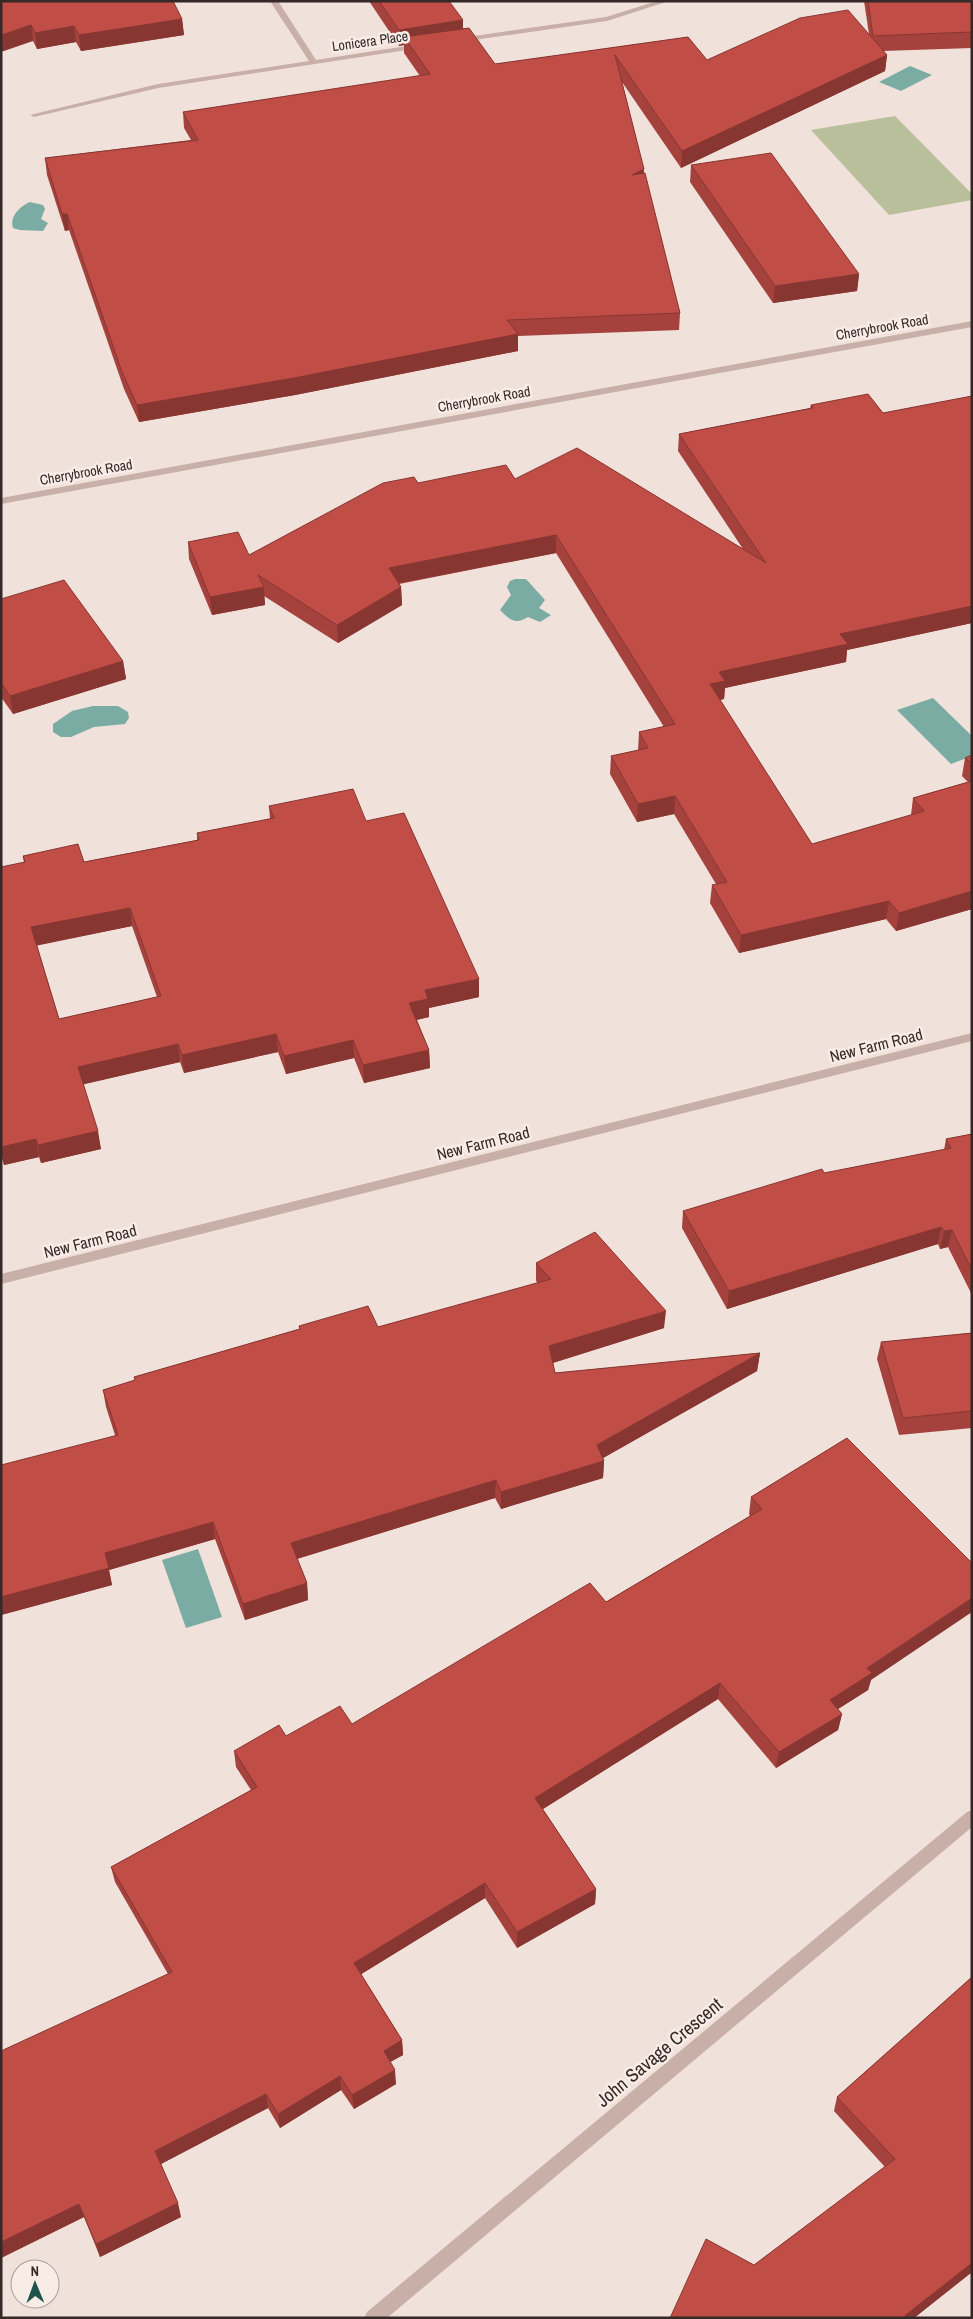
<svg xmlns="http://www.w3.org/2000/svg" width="973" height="2319" font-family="'Archivo Narrow',sans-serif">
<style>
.green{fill:#babf9b}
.water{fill:#7aaca4}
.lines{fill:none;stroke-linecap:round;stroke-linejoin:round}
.minor{fill:#c8afa7;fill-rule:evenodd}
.wall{fill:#a6423d;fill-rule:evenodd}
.shaded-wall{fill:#873632}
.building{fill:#c14d47;stroke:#873632;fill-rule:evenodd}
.labels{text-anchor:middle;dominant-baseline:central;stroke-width:5;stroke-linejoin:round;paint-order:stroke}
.far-street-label{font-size:14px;fill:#342927;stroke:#f8ece6}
.street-label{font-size:16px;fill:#342927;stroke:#f8ece6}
.near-street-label{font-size:19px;fill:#342927;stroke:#f8ece6}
</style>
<rect width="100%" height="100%" fill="#f0e1da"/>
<!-- green -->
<path class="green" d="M895,116L972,194V200L889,215L811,130Z"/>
<!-- water -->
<path class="water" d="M910,66L932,75L901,91L879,82Z
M30,202L43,205L45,209L41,219L48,223L43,231L20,230L13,228C9,217 20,206 30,202Z
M515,579H526L545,600L539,608L551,615L540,622L528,617C515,625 510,620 500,610L511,595L507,587L510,581Z
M933,698L972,736V756L951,764L897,710Z
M93,706H118L128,712L129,718L125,724L94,727L71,737H61L53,732V724L72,711Z
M198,1549L222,1617L186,1628L162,1560Z"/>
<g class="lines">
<!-- minor -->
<path class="minor" d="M270,1H278L316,60L420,44L424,46L420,48L158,88L34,117L30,115L158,84L309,61Z
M657,1H669L607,21L460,42L456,40L460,38L606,17Z
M972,321V327L1,504V498Z
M972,1033V1041L1,1284V1274Z
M972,1810V1827L387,2318H364L367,2312L967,1812Z"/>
</g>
<!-- wall -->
<path class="wall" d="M1,1L182,19L184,35L81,51L76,42L37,49L33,41Z
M369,1H449L463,28L495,64L688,37L707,60L869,34L864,1H972V48L883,51L887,55L885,71L681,168L622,82L644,173L680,313L679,330L518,336V351L295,395L139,422L124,389L69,230L65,231L47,175L45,158L191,140L184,128L183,112L420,76L404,53V45L399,46Z
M691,165L859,274L857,291L773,303L690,182Z
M972,396V623L847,650L846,662L725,688L724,699L720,700L812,844L911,815L913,798L968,782L962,776L965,758L972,755V909L896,931L886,919L739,953L710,903L712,885L716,884L674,814L637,822L610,774L611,756L638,750L639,732L664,727L556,553L399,584L401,587L402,605L338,643L264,596L265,605L212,615L189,559L188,542L249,555L418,483L515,479L743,549L678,451L679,434L810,408L811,405L883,413Z
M1,599L123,661L126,679L13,714L1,697Z
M269,806L366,821L479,979V997L429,1008V1017L417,1020L429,1050L430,1068L364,1083L354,1058L286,1074L278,1052L184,1073L180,1062L83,1084L101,1149L41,1163L39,1157L4,1165L1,1154V867L24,863L23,856L84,862L197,840V833L270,819ZM132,926L157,997L59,1019L37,945Z
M972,1134V1295L948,1247L940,1249L938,1244L727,1309L682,1228L683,1211L824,1173L944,1150L946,1139Z
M536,1263L664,1328L553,1363L555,1373L760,1353L757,1371L603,1458L604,1461L603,1478L501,1509L495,1498L297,1559L307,1583L308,1600L245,1620L215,1539L109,1570L112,1585L1,1615L115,1435L106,1407L103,1390L135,1381L134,1377L299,1329V1326L378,1327L538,1283L536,1281Z
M972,1333V1428L899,1435L877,1359L881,1342Z
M847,1438L871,1680L868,1690L838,1709L842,1714L838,1730L776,1768L718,1699L543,1809L596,1889L595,1904L517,1948L485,1898L361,1974L402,2040L403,2055L390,2062L396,2084L354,2109L341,2090L280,2128L268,2108L161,2164L181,2217L100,2257L84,2217L1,2258L168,1974L115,1882L111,1867L251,1790L236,1767L234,1751L286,1736L352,1724L606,1602L750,1516L749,1514L751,1497Z
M972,1977V2272L914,2318L754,2265L885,2167L834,2111L837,2097Z"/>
<!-- shaded-wall -->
<path class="shaded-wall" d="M182,19L184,35L81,51L79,35Z
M463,20V36L404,37V45L399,46V30Z
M31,25L33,41L1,52V35Z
M74,26L76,42L37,49L35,33Z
M887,55L885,71L681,168L682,151Z
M644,169L643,186L632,175Z
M62,214H67L69,230L65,231Z
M859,274L857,291L773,303L775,286Z
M518,334V351L295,395L139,422L137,405Z
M556,535V553L389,585V568Z
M264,587L265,605L212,615L210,597Z
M401,587L402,605L338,643L337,625Z
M972,606V623L847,650L846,662L725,688L724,699L709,702L710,684L719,672L840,634Z
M123,661L126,679L13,714L10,696Z
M675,796L674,814L637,822L638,804Z
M972,891V909L896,931L899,913Z
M889,901L886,919L739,953L741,935Z
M130,908L132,926L35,946L31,927Z
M479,979V997L429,1008V1017L410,1021L409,1003L425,990Z
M276,1034L278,1052L184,1073L182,1055Z
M353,1040L354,1058L286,1074L284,1056Z
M178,1044L180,1062L81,1085L78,1067Z
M429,1050L430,1068L364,1083L363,1065Z
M98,1131L101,1149L41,1163L38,1145Z
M36,1139L39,1157L4,1165L1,1152V1147Z
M941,1227L938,1244L727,1309L729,1291Z
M952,1230L948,1247L940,1249L944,1231Z
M666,1311L664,1328L549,1364V1346Z
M760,1353L757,1371L596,1462L597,1445Z
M604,1461L603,1478L501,1509V1492Z
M496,1480L495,1498L293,1560L291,1543Z
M213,1522L215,1539L109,1570L112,1585L1,1615V1597L105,1553Z
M307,1583L308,1600L245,1620L243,1604Z
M972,1598V1612L871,1680L868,1690L827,1716L830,1700L867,1668Z
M720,1683L718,1699L535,1814V1798Z
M842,1714L838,1730L776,1768L779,1752Z
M485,1883V1898L355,1978L354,1963Z
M596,1889L595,1904L517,1948V1932Z
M402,2040L403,2055L385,2065L384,2051Z
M395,2070L396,2084L354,2109L352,2095Z
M340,2076L341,2090L280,2128L278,2114Z
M266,2094L268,2108L159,2165L155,2151Z
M178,2203L181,2217L100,2257L96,2244Z
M79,2204L84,2217L1,2258V2242Z
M972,2263V2272L914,2318H902Z"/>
<!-- building -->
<path class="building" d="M1,1H173L182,19L79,35L74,26L35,33L31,25L1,35Z
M379,1H449L463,20L399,30Z
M868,1H972V32L873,36Z
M848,10L887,55L682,151L615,55L644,169L632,175L645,173L680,313L507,320L518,334L294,378L137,405L122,372L67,214H62L45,158L198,140L183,112L430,74L404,37L469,28L495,64L688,37L707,60L800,18Z
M771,153L859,274L775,286L691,165Z
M868,394L883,413L972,396V606L840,634L848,644L719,672L725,681L710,684L812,844L924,811L913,798L972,781V891L899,913L889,901L741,935L712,885L727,882L675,796L638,804L611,756L648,748L639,732L675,724L556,535L389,568L401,587L337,625L258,575L264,587L210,597L188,542L238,532L249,555L383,483L414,477L418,483L506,465L515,479L577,448L766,563L679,434L813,408L811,405Z
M64,580L123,661L10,696L1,683V599Z
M972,755V764L965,758Z
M353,789L366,821L404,813L479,979L425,990L428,999L409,1003L429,1050L363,1065L353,1040L284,1056L276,1034L182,1055L178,1044L78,1067L98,1131L38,1145L36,1139L1,1147V867L25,862L23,856L78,844L84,862L199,840L197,833L274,818L269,806ZM130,908L161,996L59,1019L31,927Z
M972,1134V1270L952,1230L944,1231L941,1227L729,1291L683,1211L822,1169L824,1173L951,1148L946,1139Z
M595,1232L666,1311L549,1346L555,1373L760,1353L597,1445L604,1461L501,1492L496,1480L291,1543L307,1583L243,1604L213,1522L105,1553L109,1568L1,1597V1465L118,1435L103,1390L135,1380L134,1377L300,1329L299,1326L368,1306L378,1327L551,1279L536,1263Z
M972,1333V1411L903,1418L881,1342Z
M847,1438L972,1563V1598L867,1668L872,1673L830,1700L842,1714L779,1752L720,1683L535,1798L596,1889L517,1932L485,1883L354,1963L402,2040L384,2051L395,2070L352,2095L340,2076L278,2114L266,2094L155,2151L178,2203L96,2244L79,2204L1,2242V2051L172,1972L111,1867L257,1787L234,1751L279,1725L286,1736L340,1706L352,1724L590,1583L606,1602L762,1509L751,1497Z
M972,1977V2263L902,2318H670L706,2239L754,2265L895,2159L837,2097Z"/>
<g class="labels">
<!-- far-street labels -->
<g class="far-street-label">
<text transform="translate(370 41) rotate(-8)">Lonicera Place</text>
<text transform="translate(882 327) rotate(-10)">Cherrybrook Road</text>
<text transform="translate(484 399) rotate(-10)">Cherrybrook Road</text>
<text transform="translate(86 472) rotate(-10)">Cherrybrook Road</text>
</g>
<!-- street labels -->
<g class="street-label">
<text transform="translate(876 1045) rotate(-14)">New Farm Road</text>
<text transform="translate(483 1143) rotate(-14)">New Farm Road</text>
<text transform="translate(90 1241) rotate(-14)">New Farm Road</text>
</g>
<!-- near-street labels -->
<g class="near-street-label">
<text transform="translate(659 2052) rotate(-40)">John Savage Crescent</text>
</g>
</g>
<!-- border -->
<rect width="973" height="2319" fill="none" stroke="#342927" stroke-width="5"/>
<!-- north arrow -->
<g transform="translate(35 2284) rotate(359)"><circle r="24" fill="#f8ece6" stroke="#aa9e9a"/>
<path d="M0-4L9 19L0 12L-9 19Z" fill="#1e544d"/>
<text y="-8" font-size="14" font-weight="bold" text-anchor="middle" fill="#342927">N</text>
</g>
</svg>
